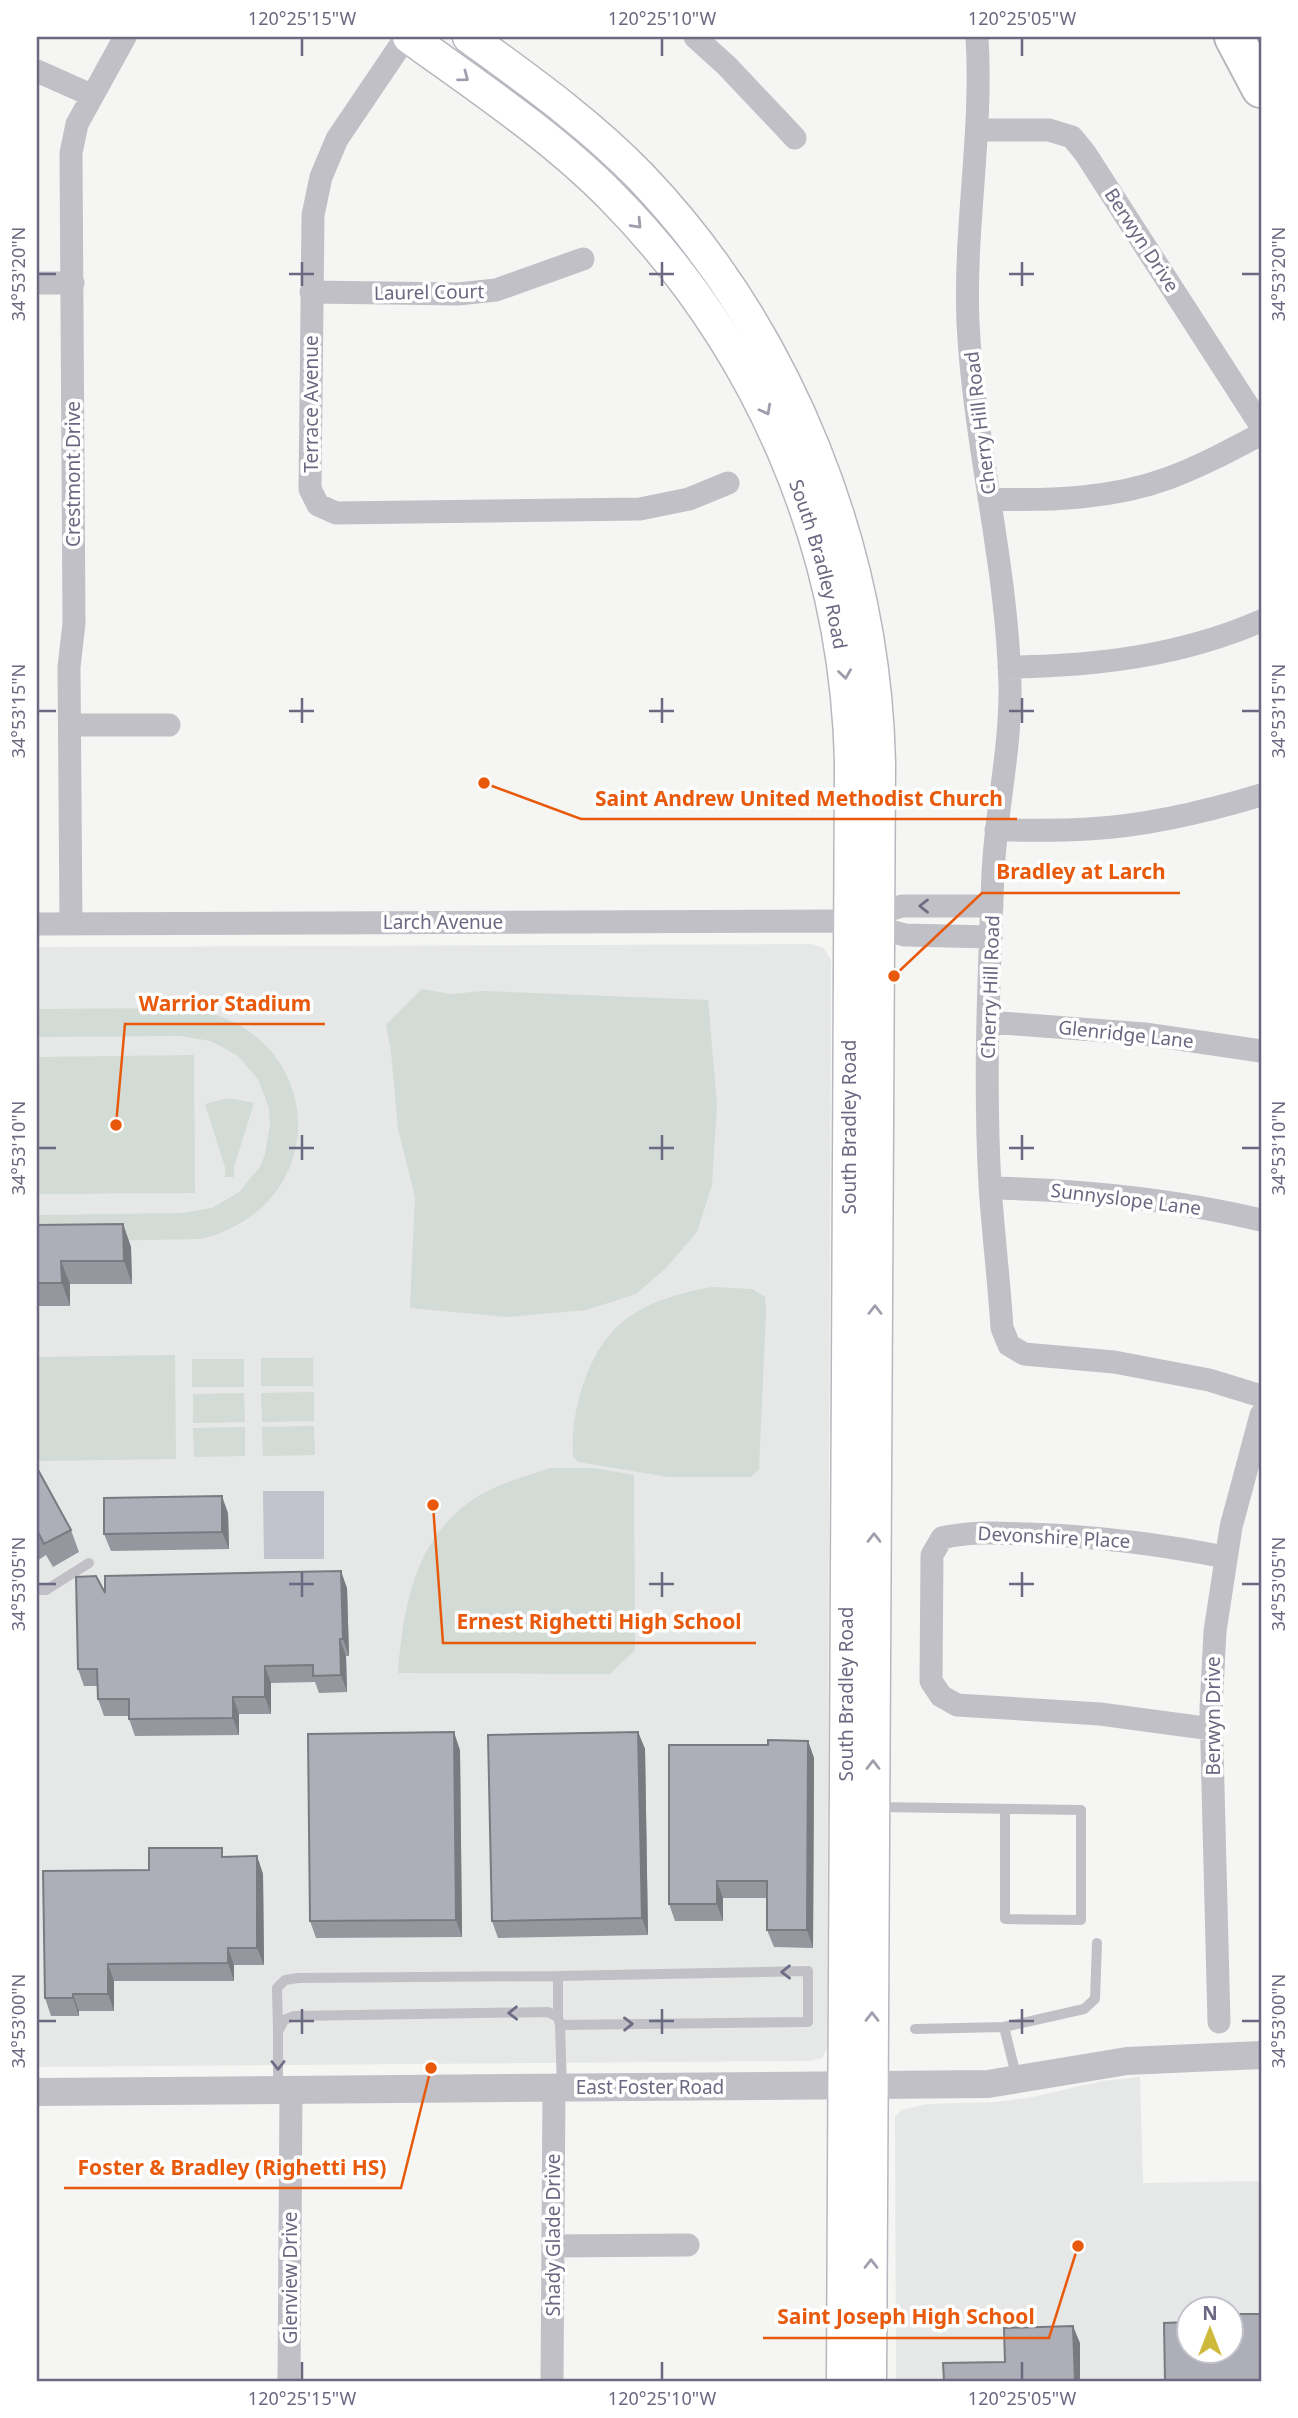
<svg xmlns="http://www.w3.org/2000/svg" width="1298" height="2418" font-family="'Noto Sans',sans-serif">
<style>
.built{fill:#e6e7e7;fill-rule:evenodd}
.green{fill:#d3dbd6}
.water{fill:#c0c2cc}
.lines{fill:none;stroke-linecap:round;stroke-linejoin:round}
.secondary-casing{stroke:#b8b7bf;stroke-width:35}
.motorway-casing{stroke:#b6b5bb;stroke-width:42}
.service{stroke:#c1c0c7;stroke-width:10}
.minor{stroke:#c1c0c7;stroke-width:23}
.tertiary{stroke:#c1c0c7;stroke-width:28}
.secondary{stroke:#fff;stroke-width:32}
.motorway{stroke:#fff;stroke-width:38}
.wall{fill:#96969e}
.shaded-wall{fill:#7a7a81}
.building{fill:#aeaeb8;stroke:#7a7a81;stroke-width:2}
.oneway{stroke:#9e9ead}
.oneway2{stroke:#6e6d84}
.ticks{fill:none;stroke:#6a6981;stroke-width:2.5}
.labels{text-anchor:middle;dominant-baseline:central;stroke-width:7;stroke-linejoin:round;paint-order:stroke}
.street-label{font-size:19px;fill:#6a6981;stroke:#fff}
.leader{fill:none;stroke:#e8590c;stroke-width:2.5}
.callout-dot{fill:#e8590c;stroke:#fff;stroke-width:2.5}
.callout-label{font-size:21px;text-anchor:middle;font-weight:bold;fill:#e8590c;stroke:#fff;stroke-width:7;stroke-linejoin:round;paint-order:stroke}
.neatline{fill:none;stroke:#6a6981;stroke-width:2.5}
.ticks-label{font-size:18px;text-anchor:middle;fill:#6a6981}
</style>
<rect width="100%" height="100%" fill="#f5f6f4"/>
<!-- built -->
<path class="built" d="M811,944L824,948L831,960L827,2049L822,2058L809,2061L37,2067V947Z
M1140,2077L1143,2183L1261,2181V2381H896L895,2117L901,2110L927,2104L996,2102L1033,2097L1102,2081ZM1190,2310H1232V2352H1190Z"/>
<!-- green -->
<path class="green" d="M422,989L451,994L483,991L708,1000L717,1105L712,1185L697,1232L667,1267L636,1294L586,1310L507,1317L410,1308L415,1197L398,1129L391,1051L386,1025Z
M180,1008C324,1019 342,1202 202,1239L37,1242V1215L182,1213L212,1208L239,1192L259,1168L265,1155L270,1124L269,1108L258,1079L238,1056L211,1041L180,1036L37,1037V1009Z
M194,1055L195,1193L37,1194V1057Z
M229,1098L254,1103L234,1167V1177H225V1167L205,1104Z
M712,1287L752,1289L765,1297L766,1311L759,1469L751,1477H668L578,1462L573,1456C570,1412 588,1347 626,1319C652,1300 681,1293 712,1287Z
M175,1355L176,1459L37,1461V1357Z
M261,1358H313V1386H261Z
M192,1359H244V1387H192Z
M314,1392V1421L262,1422L261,1393Z
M244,1393L245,1422L193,1423V1394Z
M314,1426L315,1455L263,1456L262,1427Z
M245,1427V1456L194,1457L193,1428Z
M550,1468H594L634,1475L635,1650L610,1674L398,1673C403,1605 416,1533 480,1495C501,1483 527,1476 550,1468Z"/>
<!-- water -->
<path class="water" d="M263,1491H324V1559H264Z"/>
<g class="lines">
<!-- secondary casing -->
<g class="secondary-casing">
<g id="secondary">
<path id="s1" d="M409,37C478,87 552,136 612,197C761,348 846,549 851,762L843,2381"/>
<path d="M469,37C528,80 589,123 641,177C789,332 874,549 879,762L870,2381"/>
</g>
</g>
<!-- motorway casing -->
<g class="motorway-casing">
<path id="motorway" d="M1234,37L1261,88"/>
</g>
<!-- service -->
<path class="service" d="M37,1590H46L89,1563
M876,1807L1081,1810V1920L1005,1919V1809
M558,2017V1976L808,1971V2022L560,2025
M1004,2027L1084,2009L1095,1999L1097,1943
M915,2029L1004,2027L1017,2079
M278,2030L277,1988L285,1980L298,1978L558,1976
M278,2089V2032L284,2020L294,2016L548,2012L558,2017L560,2025L562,2088"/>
<!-- minor -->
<path class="minor" d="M406,37L337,139L321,177L313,215L310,489L318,505L336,513L640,509L689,499L728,483
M695,37L727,66L795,138
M977,37C983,132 964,227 968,323C974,444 1007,563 1010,685C1011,748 996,810 993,873C989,977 984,1081 990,1185C993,1233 999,1280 1002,1328L1009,1345L1024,1354L1114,1362L1209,1380L1261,1396
M37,71L91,95
M978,130H1049L1072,137L1085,153L1261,426
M37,283H73
M311,292L458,294L496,290L583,259
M989,499C1049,501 1112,499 1169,478C1201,466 1231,450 1261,434
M1009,667C1096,666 1180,656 1261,621
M70,725H169
M996,830C1027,830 1057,831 1088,829C1147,826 1205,812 1261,795
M866,917L902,906H992
M37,924L850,921L905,935L991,937
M71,924L69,667L74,623L71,153L77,124L125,37
M989,1022L1145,1034L1261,1051
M990,1188C1081,1190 1172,1199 1261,1220
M1212,1729L1100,1714L957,1705L941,1696L931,1681L932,1555L942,1538C971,1531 998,1533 1028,1534C1095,1536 1159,1544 1225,1557
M1219,2022L1211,1709L1215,1631L1231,1527L1261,1415
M553,2246L688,2245
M289,2381L291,2090
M552,2381L554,2088"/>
<!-- tertiary -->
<path class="tertiary" d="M37,2092L988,2084L1127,2061L1261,2055"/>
<!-- secondary -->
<use href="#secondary" class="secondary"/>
<!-- motorway -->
<use href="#motorway" class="motorway"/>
</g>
<!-- wall -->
<path class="wall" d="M123,1224L131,1247L132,1284H70V1306H37V1225Z
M37,1468L71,1530L79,1552L53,1567L46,1555L37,1561Z
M228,1513L229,1549L111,1551L104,1534Z
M347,1588L349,1656H346L347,1692L319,1693L315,1682L271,1683V1714H239V1735L135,1736L129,1719V1716H104L98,1699L97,1686H84L78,1669L105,1593Z
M638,1732L645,1749L648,1935L498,1938L492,1921Z
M808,1741L814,1758L813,1948L774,1947L767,1930V1898H723V1921H675L669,1904L768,1745Z
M460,1750L462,1937L316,1938L310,1921Z
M257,1856L263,1874L264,1965H234V1981H114V2011H79V2016H51L45,1998L149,1870L225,1857Z"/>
<!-- shaded-wall -->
<path class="shaded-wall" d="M123,1224L131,1247L132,1284L124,1261Z
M61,1261L70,1284V1306L62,1283Z
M222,1496L228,1513L229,1549L222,1532Z
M341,1571L347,1588L349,1656L343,1639Z
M340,1639L346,1656L347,1692L341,1675Z
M265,1666L271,1683V1714L265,1697Z
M233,1697L239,1714V1735L233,1718Z
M454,1732L460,1750L462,1937L456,1920Z
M638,1732L645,1749L648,1935L642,1918Z
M808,1741L814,1758L813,1948L807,1930Z
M257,1856L263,1874L264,1965L257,1948Z
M717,1881L723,1898V1921L717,1904Z
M228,1948L234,1965V1981L228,1963Z
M108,1964L114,1981V2011L108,1994Z
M73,1994L79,2011V2016L73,1998Z
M1073,2326L1080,2343V2381H1075Z"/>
<!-- building -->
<path class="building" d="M123,1224L124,1261H61L62,1283H37V1225Z
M37,1468L71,1530L44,1544L38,1532L37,1533Z
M222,1496V1532L104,1534V1498Z
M341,1571L343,1639H340L341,1675L313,1676V1665L265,1666V1697H233V1718L129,1719V1699H98L97,1669H78L76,1577L96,1576L105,1593V1576Z
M454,1732L456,1920L310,1921L308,1734Z
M638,1732L642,1918L492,1921L488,1735Z
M768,1740L808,1741L807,1930H767V1881H717V1904H669V1745H768Z
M149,1848H222V1857L257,1856V1948H228V1963L108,1964V1994H73V1998H45L43,1871L149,1870Z
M1231,2314H1261V2381H1165L1164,2323L1189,2322V2351H1231Z
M1073,2326L1075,2381H944L943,2363L1005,2362L1004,2328Z"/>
<!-- one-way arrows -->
<defs><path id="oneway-chevron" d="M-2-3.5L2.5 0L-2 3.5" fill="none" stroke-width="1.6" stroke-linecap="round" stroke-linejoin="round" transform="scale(1.75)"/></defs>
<g class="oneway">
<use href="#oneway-chevron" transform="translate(464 77) rotate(37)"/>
<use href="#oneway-chevron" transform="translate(637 224) rotate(47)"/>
<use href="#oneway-chevron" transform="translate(766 410) rotate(62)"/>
<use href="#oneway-chevron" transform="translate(845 674) rotate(82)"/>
<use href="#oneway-chevron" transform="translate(875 1310) rotate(-90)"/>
<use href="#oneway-chevron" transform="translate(874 1538) rotate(-90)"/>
<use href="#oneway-chevron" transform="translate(873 1765) rotate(-90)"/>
<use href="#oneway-chevron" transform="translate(872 2017) rotate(-90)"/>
<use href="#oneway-chevron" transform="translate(871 2264) rotate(-90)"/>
</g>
<g class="oneway2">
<use href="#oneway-chevron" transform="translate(924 906) rotate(180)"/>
<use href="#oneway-chevron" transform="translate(786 1972) rotate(179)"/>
<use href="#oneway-chevron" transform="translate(513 2013) rotate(179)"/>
<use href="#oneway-chevron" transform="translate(628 2024) rotate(-1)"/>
<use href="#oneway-chevron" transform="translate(278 2065) rotate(90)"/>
</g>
<!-- ticks -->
<path class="ticks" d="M302,38V56M662,38V56M1022,38V56M302,262V286M662,262V286M1022,262V286M38,274H56M289,274H314M649,274H674M1009,274H1034M1242,274H1260M302,698V723M662,698V723M1022,698V723M38,711H56M289,711H314M649,711H674M1009,711H1034M1242,711H1260M302,1135V1160M662,1135V1160M1022,1135V1160M38,1148H56M289,1148H314M649,1148H674M1009,1148H1034M1242,1148H1260M302,1572V1597M662,1572V1597M1022,1572V1597M38,1584H56M289,1584H314M649,1584H674M1009,1584H1034M1242,1584H1260M302,2009V2034M662,2009V2034M1022,2009V2034M38,2021H56M289,2021H314M649,2021H674M1009,2021H1034M1242,2021H1260M302,2362V2380M662,2362V2380M1022,2362V2380"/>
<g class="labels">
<!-- street labels -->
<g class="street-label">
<text transform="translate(1142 240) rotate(57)">Berwyn Drive</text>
<text transform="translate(429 292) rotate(-1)">Laurel Court</text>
<text transform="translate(311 404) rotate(-90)">Terrace Avenue</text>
<text transform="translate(980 423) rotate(-97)">Cherry Hill Road</text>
<text transform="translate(73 474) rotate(-90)">Crestmont Drive</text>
<text stroke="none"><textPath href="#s1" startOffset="686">South Bradley Road</textPath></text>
<text x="443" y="922">Larch Avenue</text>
<text transform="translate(990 987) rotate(-88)">Cherry Hill Road</text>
<text transform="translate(1126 1034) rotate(6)">Glenridge Lane</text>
<text transform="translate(849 1127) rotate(-90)">South Bradley Road</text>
<text transform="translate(1126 1199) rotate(7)">Sunnyslope Lane</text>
<text transform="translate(1054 1537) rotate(3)">Devonshire Place</text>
<text transform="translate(846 1694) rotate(-90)">South Bradley Road</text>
<text transform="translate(1213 1716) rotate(-90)">Berwyn Drive</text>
<text x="650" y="2087">East Foster Road</text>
<text transform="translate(553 2235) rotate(-90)">Shady Glade Drive</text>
<text transform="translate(290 2278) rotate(-90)">Glenview Drive</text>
</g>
</g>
<!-- callouts -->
<path class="leader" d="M484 783L581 819H1017M894 976L982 893H1180M116 1125L125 1024H325M433 1505L443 1643H756M431 2068L401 2188H64M1078 2246L1049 2338H763"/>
<g class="callout-dot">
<circle cx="484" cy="783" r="7"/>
<circle cx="894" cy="976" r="7"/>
<circle cx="116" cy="1125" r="7"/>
<circle cx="433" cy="1505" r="7"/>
<circle cx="431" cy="2068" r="7"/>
<circle cx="1078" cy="2246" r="7"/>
</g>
<g class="callout-label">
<text x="799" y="806">Saint Andrew United Methodist Church</text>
<text x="1081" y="879">Bradley at Larch</text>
<text x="225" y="1011">Warrior Stadium</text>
<text x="599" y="1629">Ernest Righetti High School</text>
<text x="232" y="2175">Foster &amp; Bradley (Righetti HS)</text>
<text x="906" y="2324">Saint Joseph High School</text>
</g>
<!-- border -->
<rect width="1298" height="2418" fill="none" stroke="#ffffff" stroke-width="77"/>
<!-- north arrow -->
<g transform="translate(1210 2330)"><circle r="33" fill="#ffffff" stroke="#c3c3cd" stroke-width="2"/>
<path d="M0-5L12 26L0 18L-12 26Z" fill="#cfb93b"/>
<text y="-10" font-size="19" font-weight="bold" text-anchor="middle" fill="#6a6981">N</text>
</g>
<rect x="38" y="38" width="1222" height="2342" class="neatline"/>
<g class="ticks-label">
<text x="302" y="25">120°25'15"W</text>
<text x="662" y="25">120°25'10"W</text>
<text x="1022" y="25">120°25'05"W</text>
<text transform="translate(19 274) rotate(-90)" y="6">34°53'20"N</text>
<text transform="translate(1279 274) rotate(-90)" y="6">34°53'20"N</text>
<text transform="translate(19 711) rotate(-90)" y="6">34°53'15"N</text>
<text transform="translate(1279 711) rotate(-90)" y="6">34°53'15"N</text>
<text transform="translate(19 1148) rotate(-90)" y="6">34°53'10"N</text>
<text transform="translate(1279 1148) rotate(-90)" y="6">34°53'10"N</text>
<text transform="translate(19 1584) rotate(-90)" y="6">34°53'05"N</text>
<text transform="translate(1279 1584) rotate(-90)" y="6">34°53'05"N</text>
<text transform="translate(19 2021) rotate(-90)" y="6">34°53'00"N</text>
<text transform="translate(1279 2021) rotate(-90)" y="6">34°53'00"N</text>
<text x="302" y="2405">120°25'15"W</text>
<text x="662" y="2405">120°25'10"W</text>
<text x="1022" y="2405">120°25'05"W</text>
</g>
</svg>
